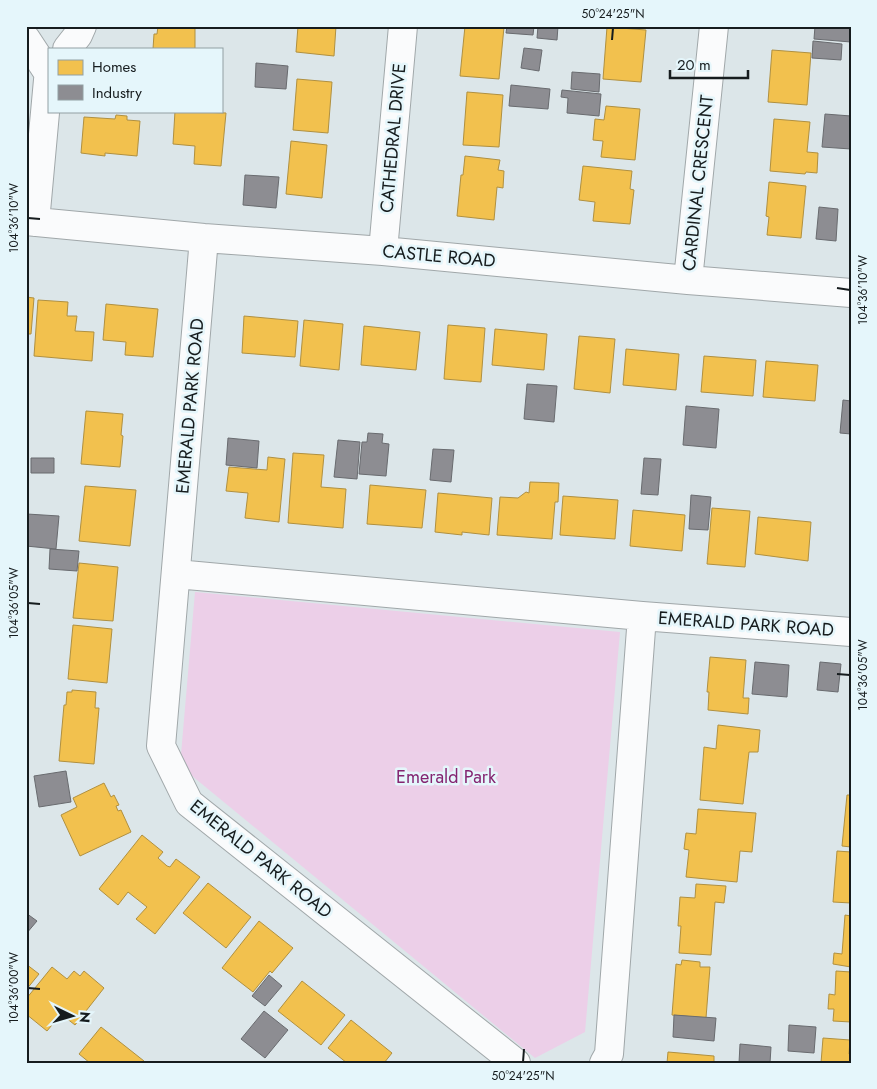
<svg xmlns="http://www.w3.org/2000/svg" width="877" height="1089" font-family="Jost,sans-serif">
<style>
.green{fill:#eccfe8}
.homes{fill:#f2c14e;stroke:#b09040}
.industry{fill:#8d8d92;stroke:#696b6f}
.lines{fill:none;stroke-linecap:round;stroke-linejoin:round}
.minor-casing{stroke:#a0a7a9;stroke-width:30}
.minor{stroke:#fafbfc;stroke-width:28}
.ticks{fill:none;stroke:#161c1e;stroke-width:2}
.labels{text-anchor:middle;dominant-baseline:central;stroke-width:5;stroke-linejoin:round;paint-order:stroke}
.street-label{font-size:18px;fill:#161c1e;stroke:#e5f6fb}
.park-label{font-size:18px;fill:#842471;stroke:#e5f6fb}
.neatline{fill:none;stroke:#161c1e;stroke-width:2}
.ticks-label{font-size:12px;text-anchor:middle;fill:#161c1e}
</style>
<rect width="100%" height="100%" fill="#dce6e9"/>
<!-- green -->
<path class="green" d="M195,592L620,632L585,1032L535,1058L180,766Z"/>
<!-- homes -->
<path class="homes" d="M158,26H195V49H153L154,34H157Z
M298,26H336L334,56L296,52Z
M465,26L504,27L499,79L460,76Z
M607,27L646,30L641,82L603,79Z
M772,50L811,53L807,105L768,102Z
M297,79L332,82L328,133L293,130Z
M467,92L503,95L499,147L463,145Z
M606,106L640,109L635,160L601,157L603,141L593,140L595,119L604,120Z
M175,111L226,113L221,166L194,164L195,146L173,144Z
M116,115L127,116V120L140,121L137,156L105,153V156L81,153L84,117L115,119Z
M774,119L810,122L807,152L818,153L817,173L806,172L805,174L770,171Z
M291,141L327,145L322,198L286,194Z
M465,156L500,160L498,170L504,171L503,188L497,187L494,220L457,216L461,175H463Z
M583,166L632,171L630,189L634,190L630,224L593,221L595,202L579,200Z
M769,182L806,186L801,238L767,235L769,217L766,216Z
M26,297L34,298L31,334H26Z
M38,300L68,302L67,316H77L75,331L94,332L92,361L34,356Z
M106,304L158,309L153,357L125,355L126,342L103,340Z
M244,316L298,321L295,357L242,353Z
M304,320L343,324L339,370L300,366Z
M448,325L485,328L481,382L444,379Z
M364,326L420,332L416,370L361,365Z
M495,329L547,334L544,370L492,365Z
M579,336L615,339L610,393L574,389Z
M626,349L679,354L676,390L623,385Z
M704,356L756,360L753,396L701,392Z
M766,361L818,365L815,401L763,397Z
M86,411L123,414L121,435L123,436L120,467L81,464Z
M293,453L324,455L321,487L346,489L343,528L288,523Z
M268,457L285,459L279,522L245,518L248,493L226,491L229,467L267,470Z
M530,482L559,483L558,502H555L552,539L497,535L500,497L518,498L526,492L529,493Z
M370,485L426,490L422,528L367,524Z
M85,486L136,490L130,546L79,541Z
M438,493L492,498L489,535L462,532V535L435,532Z
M563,496L618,500L615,539L560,535Z
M712,508L750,511L745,567L707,564Z
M633,510L685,515L682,551L630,546Z
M758,517L811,522L808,561L755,554Z
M79,563L118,567L113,621L73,618Z
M73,625L112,629L107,683L68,679Z
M710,657L746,660L743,698H749L748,714L708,710L709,692H707Z
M72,690L96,692L95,708H99L94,764L59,761L64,705H66L67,692H72Z
M718,725L760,730L758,752H749L743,804L700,800L704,747L716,749Z
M104,783L111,797L114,795L119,805L116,806L118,811L121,810L131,832L80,856L61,815L77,807L73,798Z
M847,795H851V847L842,846Z
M698,809L756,813L752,852L740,851L737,882L686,877L689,850L684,849L686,833L696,834Z
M142,835L163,852L158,858L167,866L170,867L176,859L200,877L155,934L136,919L147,907L128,892L118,905L99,889Z
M837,851L851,852V903L833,902Z
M208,883L251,917L226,948L183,913Z
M696,884L726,886L724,903L715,902L711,955L679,953L681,926H678L680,897L695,898Z
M845,915L851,916V967L833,964L834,953L842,954Z
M259,921L293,948L272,973L270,971L253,992L222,968Z
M682,960L700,962V967H710L706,1018L672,1015L676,964L681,965Z
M26,964L39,974L26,990Z
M52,967L67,979L74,971L80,976L84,971L104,988L75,1025L61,1014L47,1031L26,1014V999Z
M836,971L851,972V1022L833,1021L834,1009H828L829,994L835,995Z
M302,981L345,1015L321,1045L278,1011Z
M351,1020L392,1053L384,1063H347L328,1048Z
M101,1027L144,1061L143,1063H90L79,1054Z
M823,1038L850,1040L849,1054H851V1063H821Z
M668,1052L714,1056V1063H667Z"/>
<!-- industry -->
<path class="industry" d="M507,26H534L533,35L506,33Z
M538,26H558L557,40L537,38Z
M815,26H851V42L814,39Z
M813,41L842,44L841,60L812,58Z
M524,48L542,50L539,71L521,68Z
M256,63L288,66L286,89L255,87Z
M572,72L600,74L599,92L571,89Z
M511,85L550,89L548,109L509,106Z
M562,90L601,94L599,116L567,113L568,98L561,97Z
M825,114L851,116V149L822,147Z
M245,175L279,177L276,208L243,205Z
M819,207L838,209L836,241L816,239Z
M527,384L557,386L554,422L524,419Z
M843,400L851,401V434L840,433Z
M686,406L719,409L716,448L683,445Z
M368,433L383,434L382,443L389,444L386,476L359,474L362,442H367Z
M228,438L259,441L257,468L226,465Z
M338,440L360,442L357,479L334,477Z
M433,449L454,450L451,482L430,480Z
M31,458H54V473H31Z
M644,458L661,459L658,495L641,494Z
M691,495L711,497L708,530L689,529Z
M27,514L59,516L56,549L26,546Z
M50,549L79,551L77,571L49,569Z
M755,662L789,665L787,697L752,694Z
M820,662L841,664L838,692L817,690Z
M66,771L71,802L39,807L34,776Z
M26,913L37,921L26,934Z
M269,975L282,986L265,1006L252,996Z
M264,1011L288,1030L265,1058L241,1039Z
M674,1015L716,1018L714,1041L673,1037Z
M789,1025L816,1027L814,1053L788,1051Z
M740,1044L771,1047L770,1063H739Z"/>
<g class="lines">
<!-- minor casing -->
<g class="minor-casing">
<path id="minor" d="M26,39L47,71
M67,49L78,35L82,26
M26,221L204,238L383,251L688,280L851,293
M35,222L49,69
M204,238L161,746L189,803L516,1063
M383,251L403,26
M688,280L714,26
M176,574L642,616L851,632
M604,1063L609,1054L642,616"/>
</g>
<!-- minor -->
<use href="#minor" class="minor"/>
</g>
<!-- ticks -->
<path class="ticks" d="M612,40L613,28M28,218L40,219M837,288L850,290M28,603L40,604M837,674L850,675M28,988L40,989M523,1062L524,1049"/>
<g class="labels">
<!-- street labels -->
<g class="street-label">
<text transform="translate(393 138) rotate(-85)">CATHEDRAL DRIVE</text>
<text transform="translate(698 183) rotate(-84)">CARDINAL CRESCENT</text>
<text transform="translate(439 256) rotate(5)">CASTLE ROAD</text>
<text transform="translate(190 406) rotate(-85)">EMERALD PARK ROAD</text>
<text transform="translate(746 624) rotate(4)">EMERALD PARK ROAD</text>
<text transform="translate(261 859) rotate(39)">EMERALD PARK ROAD</text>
</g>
<!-- park labels -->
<g class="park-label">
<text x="446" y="777">Emerald Park</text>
</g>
</g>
<!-- border -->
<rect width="877" height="1089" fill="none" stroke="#e5f6fb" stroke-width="55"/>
<!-- legend -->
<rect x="48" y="48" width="175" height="65" fill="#e5f6fb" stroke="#929fa3"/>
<rect x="58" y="60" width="25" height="15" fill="#f2c14e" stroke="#929fa3"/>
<text x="92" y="72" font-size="15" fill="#161c1e">Homes</text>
<rect x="58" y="85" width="25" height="15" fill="#8d8d92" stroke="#929fa3"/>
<text x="92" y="98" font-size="15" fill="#161c1e">Industry</text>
<!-- north arrow -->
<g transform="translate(72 1016) rotate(95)" stroke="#e5f6fb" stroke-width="4" paint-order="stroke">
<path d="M0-4L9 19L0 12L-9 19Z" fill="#161c1e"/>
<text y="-8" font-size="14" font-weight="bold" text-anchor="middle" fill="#161c1e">N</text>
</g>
<!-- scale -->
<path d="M670 70v8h78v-8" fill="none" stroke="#161c1e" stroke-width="2.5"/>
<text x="677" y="70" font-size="15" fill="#161c1e" stroke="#e5f6fb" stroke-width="4" paint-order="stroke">20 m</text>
<rect x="28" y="28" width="822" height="1034" class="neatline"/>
<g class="ticks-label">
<text x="613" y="18">50°24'25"N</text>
<text transform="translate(14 218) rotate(-90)" y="4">104°36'10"W</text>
<text transform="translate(863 290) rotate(-90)" y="4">104°36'10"W</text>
<text transform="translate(14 603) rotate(-90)" y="4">104°36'05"W</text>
<text transform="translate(863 675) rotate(-90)" y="4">104°36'05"W</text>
<text transform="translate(14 988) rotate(-90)" y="4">104°36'00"W</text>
<text x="523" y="1080">50°24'25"N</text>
</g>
</svg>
